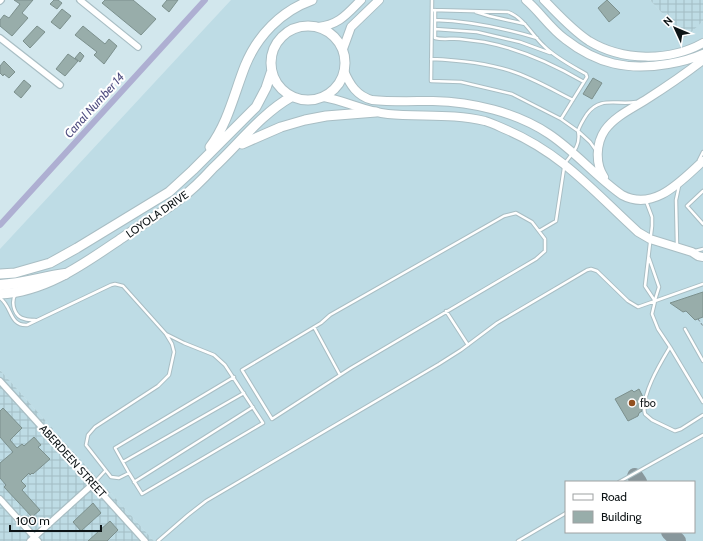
<svg xmlns="http://www.w3.org/2000/svg" width="703" height="541" font-family="Cabin,sans-serif">
<style>
.built{fill:#bedce5;fill-rule:evenodd}
.industrial{fill:url(#industrial-grid)}
.lines{fill:none;stroke-linecap:round;stroke-linejoin:round}
.canal{stroke:#aeafd2;stroke-width:6}
.taxiway{stroke:#88979c;stroke-width:16}
.building{fill:#98adaa;stroke:#7c908d}
.service-casing{stroke:#a9bec4;stroke-width:4.5}
.minor-casing{stroke:#a9bec4;stroke-width:8}
.secondary-casing{stroke:#a9bec4;stroke-width:10}
.primary-casing{stroke:#a9bec4;stroke-width:11}
.motorway-casing{stroke:#a9bec4;stroke-width:12}
.path{stroke:#78868a;stroke-width:1;stroke-dasharray:3 2;stroke-linecap:butt}
.service{stroke:#fff;stroke-width:2.5}
.minor{stroke:#fff;stroke-width:5.5}
.secondary{stroke:#fff;stroke-width:8}
.primary{stroke:#fff;stroke-width:9}
.motorway{stroke:#fff;stroke-width:10}
.poi-dot{fill:#92501f;stroke:#fff;stroke-width:1.5}
.labels{text-anchor:middle;dominant-baseline:central;stroke-width:4;stroke-linejoin:round;paint-order:stroke}
.street-label{font-size:11px;fill:#0d1416;stroke:#fff}
.poi-label{font-size:11px;fill:#0d1416;stroke:#fff;text-anchor:start}
.water-label{font-size:12px;font-style:italic;fill:#504e80;stroke:#fff}
</style>
<defs>
<pattern id="industrial-grid" width="8" height="8" patternUnits="userSpaceOnUse"><rect width="8" height="8" fill="#bedce5"/><path d="M0 4h8M4 0v8" fill="none" stroke="#a2bcc4"/></pattern>
</defs>
<rect width="100%" height="100%" fill="#d2e7ed"/>
<!-- built -->
<path class="built" d="M231,0H650L684,37L703,21V541H154L0,370V249ZM566,482H694V532H566Z"/>
<!-- industrial -->
<path class="industrial" d="M650,0H703V21L685,38Z
M0,370L154,541H0Z"/>
<g class="lines">
<!-- canal -->
<path class="canal" d="M0,225L205,0"/>
<!-- taxiway -->
<path class="taxiway" d="M635,476L639,482
M669,532L678,541"/>
</g>
<!-- building -->
<path class="building" d="M14,0H33L22,13L28,18L12,36L0,26V20L4,15L9,18L20,4Z
M54,0H58L62,3L57,9L50,4Z
M105,0H133L156,19L141,35L102,3Z
M167,0H178L169,12L162,6Z
M607,0L620,13L609,22L598,8Z
M62,9L71,16L60,29L51,22Z
M37,26L45,32L30,48L23,41Z
M83,26L105,44L109,39L117,46L104,64L94,55L97,52L75,35Z
M80,52L84,56L80,62L75,58Z
M68,54L78,61L65,76L56,69Z
M4,61L15,72L9,78L4,74L3,76L0,73V66Z
M593,78L602,83L592,99L583,94Z
M24,80L31,86L21,98L14,92Z
M703,292V317L695,320L686,311L683,312L670,303Z
M639,389L643,397L642,411L639,413L638,416L628,421L615,399L632,390L634,392Z
M3,408L22,428L10,440L17,448L22,444L24,446L34,437L41,445L38,447L50,459L33,474L32,473L30,475L29,473L21,481L26,486L22,490L40,510L32,517L4,487L6,485L0,478V463L13,452L0,437V411Z
M93,503L101,513L81,531L73,522Z
M110,521L118,530L107,541H88Z"/>
<g class="lines">
<!-- service casing -->
<g class="service-casing">
<path id="service" d="M432,0L431,81L461,82L512,94L561,119L578,131C581,145 573,153 565,163
M432,10L508,12C524,18 532,35 544,46C556,58 572,66 586,74L587,77L561,119
M435,10V38C443,40 452,38 460,39C468,40 476,41 484,42C521,49 553,64 584,82
M476,12L489,16L525,24
M435,20C470,21 503,28 537,38
M435,29L477,32L520,42L550,53
M431,59C458,60 486,63 511,71C533,78 553,90 573,100
M595,149L590,142L578,131C580,125 583,120 587,114C600,96 616,105 636,102
M699,160L703,152
M703,191L687,206L703,224
M646,201L652,217V226L645,286L655,301
M516,213L532,222L545,239V251L536,259L351,368L272,419L242,370L321,323L330,315L504,216Z
M539,231L556,221L564,168
M677,245L676,200L679,186
M695,251L703,249
M649,258L659,287L655,300
M15,295C11,303 14,317 25,319C28,320 32,320 35,320
M0,298C12,306 9,326 27,325L111,285L115,284L123,286L166,334L172,344L174,352L169,375L158,386L95,427L88,435L86,445L111,477L119,478L129,473
M655,301L703,284
M446,311L468,345
M314,327L340,375
M685,329L703,361
M166,334L184,343L214,355L225,365L263,423L142,494L129,473L115,448L234,377
M670,347C661,362 640,396 645,414L652,420L675,431L681,429L703,415
M123,462L244,393
M134,482L253,407
M619,482L703,435
M93,484L105,471
M158,541L188,515L206,501L439,364L461,350L497,323L587,270L591,269L597,271L628,301L638,307L655,301L652,314L658,329L670,347L703,402
M518,541L566,513"/>
</g>
<!-- minor casing -->
<g class="minor-casing">
<path id="minor" d="M80,0L138,47
M0,1L1,0
M0,38L60,85
M0,381L145,541
M0,499L38,541
M30,541L93,484"/>
</g>
<!-- secondary casing -->
<g class="secondary-casing">
<path id="secondary" d="M526,0C540,12 550,28 565,39C597,64 628,71 668,64C680,62 692,59 703,54
M544,0C558,14 572,30 589,41C622,61 669,62 703,43
M318,27C339,25 347,14 361,0
M343,49L351,27L379,0
M344,71C350,85 357,96 372,100C392,102 413,101 433,101C473,102 516,112 549,134C576,152 596,177 622,195C654,212 681,181 703,161
M324,97C346,101 366,112 388,114C420,117 453,113 485,121C492,123 500,127 507,130C563,154 595,193 638,232L650,239L692,252L698,256L703,257
M604,177C595,164 596,143 605,130C615,116 633,108 647,99C666,87 685,74 703,60"/>
</g>
<!-- primary casing -->
<g class="primary-casing">
<path id="primary" d="M271 63a37 37 0 1 1 74 0a37 37 0 1 1-74 0Z
M242,144L281,127L305,120L326,116L376,112
M210,147C228,123 234,94 245,66C257,36 281,11 312,0
M0,274L15,273L50,263L77,248L169,192L193,170L256,107L266,88L271,73
M0,294C46,292 85,263 122,238C141,225 162,213 180,199C192,190 203,179 213,168C238,145 261,114 291,97"/>
</g>
<!-- motorway casing -->
<g class="motorway-casing">
<path id="motorway" d="M0,285C22,284 43,277 65,274"/>
</g>
<!-- path -->
<path class="path" d="M698,319L703,326"/>
<!-- service -->
<use href="#service" class="service"/>
<!-- minor -->
<use href="#minor" class="minor"/>
<!-- secondary -->
<use href="#secondary" class="secondary"/>
<!-- primary -->
<use href="#primary" class="primary"/>
<!-- motorway -->
<use href="#motorway" class="motorway"/>
</g>
<!-- markers -->
<circle class="poi-dot" cx="632" cy="403" r="4"/>
<g class="labels">
<!-- street labels -->
<g class="street-label">
<text transform="translate(157 214) rotate(-35)">LOYOLA DRIVE</text>
<text transform="translate(73 461) rotate(48)">ABERDEEN STREET</text>
</g>
<!-- poi labels -->
<g class="poi-label">
<text x="640" y="403">fbo</text>
</g>
<!-- water labels -->
<g class="water-label">
<text transform="translate(94 105) rotate(-48)">Canal Number 14</text>
</g>
</g>
<!-- legend -->
<rect x="565" y="481" width="130" height="52" fill="#ffffff" stroke="#9ea1a2"/>
<rect x="573" y="494" width="20" height="6" fill="#ffffff" stroke="#9ea1a2"/>
<text x="601" y="501" font-size="12" fill="#0d1416">Road</text>
<rect x="573" y="511" width="20" height="12" fill="#98adaa" stroke="#9ea1a2"/>
<text x="601" y="521" font-size="12" fill="#0d1416">Building</text>
<!-- north arrow -->
<g transform="translate(675 28) rotate(314)" stroke="#ffffff" stroke-width="3" paint-order="stroke">
<path d="M0-3L7 15L0 10L-7 15Z" fill="#0d1416"/>
<text y="-6" font-size="11" font-weight="bold" text-anchor="middle" fill="#0d1416">N</text>
</g>
<!-- scale -->
<path d="M10 525v6h91v-6" fill="none" stroke="#0d1416" stroke-width="2"/>
<text x="16" y="525" font-size="12" fill="#0d1416" stroke="#ffffff" stroke-width="3" paint-order="stroke">100 m</text>
</svg>
